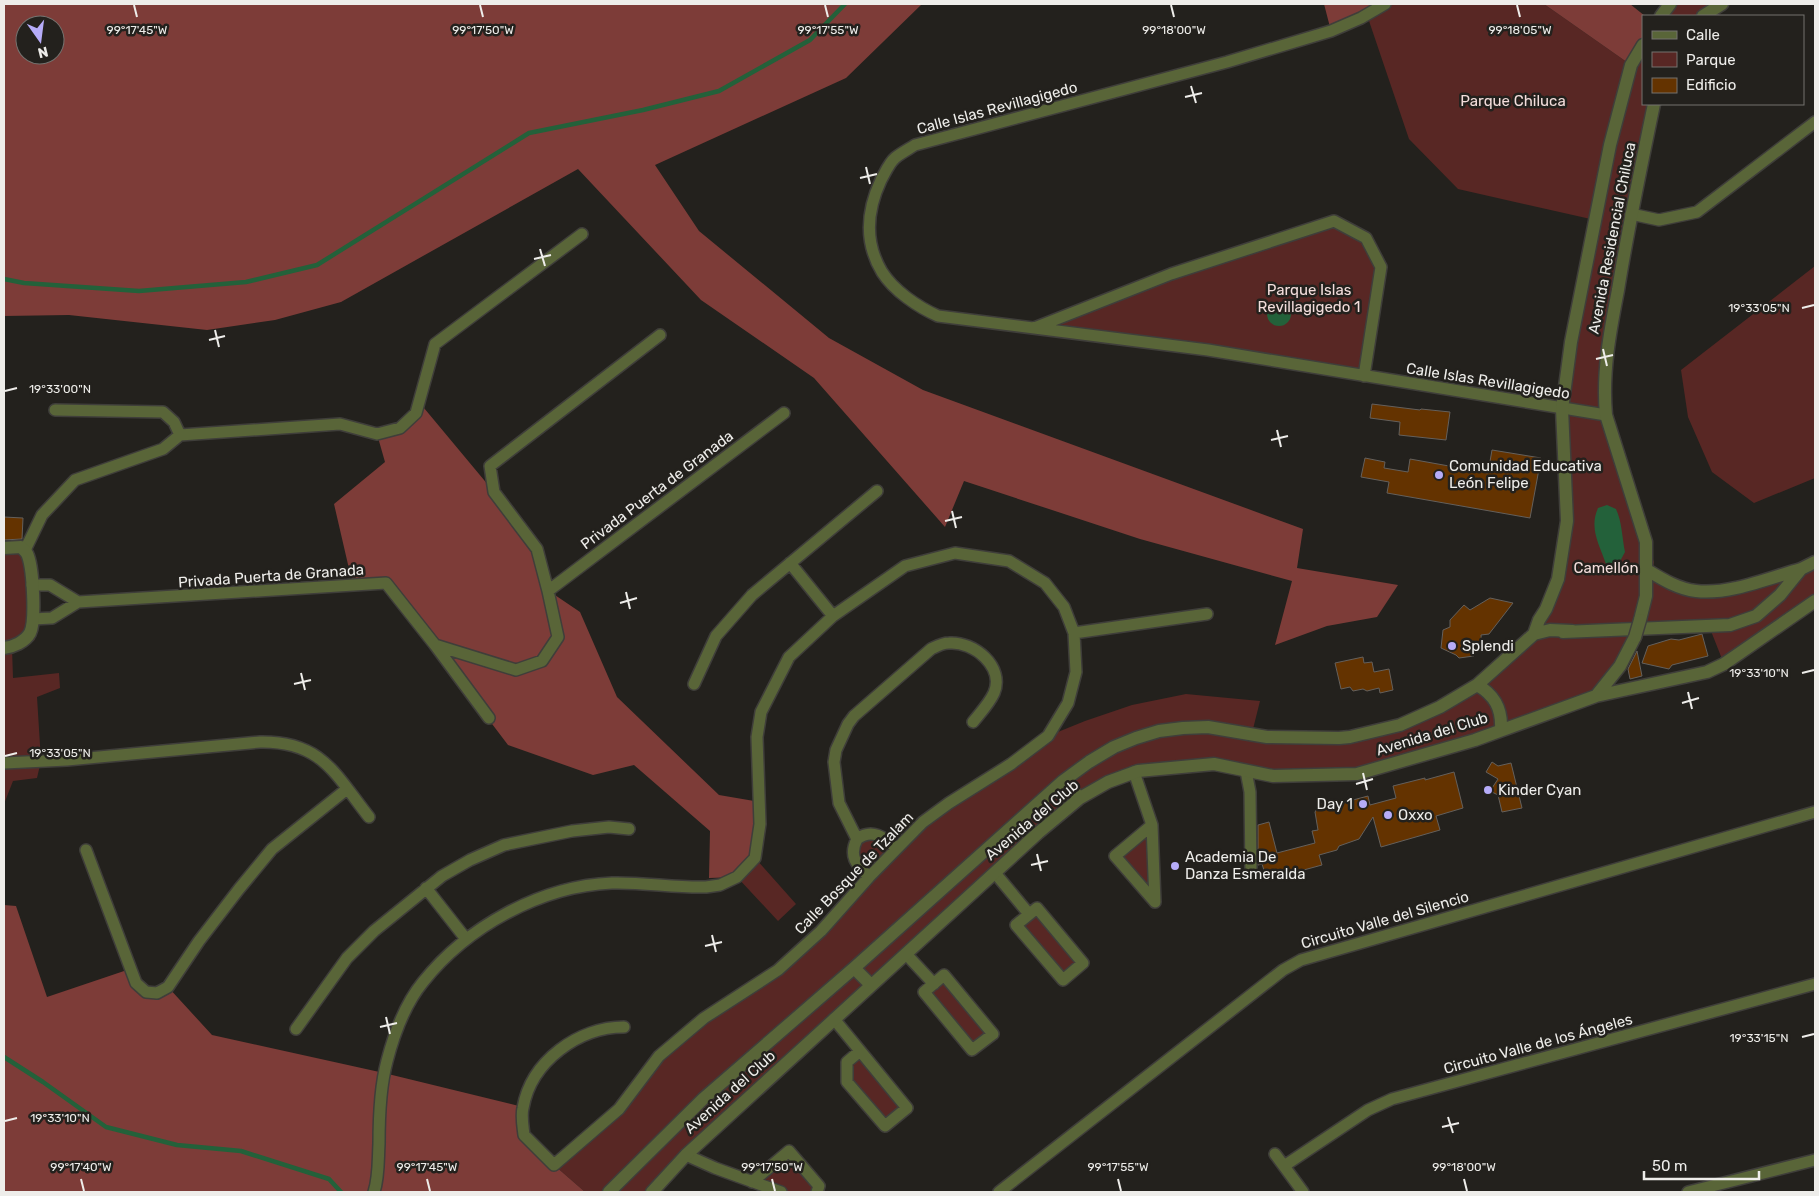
<svg xmlns="http://www.w3.org/2000/svg" width="1819" height="1196" font-family="Rubik,sans-serif">
<style>
.green{fill:#582724}
.forest{fill:#7d3c38;fill-rule:evenodd}
.water{fill:#23613a}
.lines{fill:none;stroke-linecap:round;stroke-linejoin:round}
.stream{stroke:#23613a;stroke-width:4.5}
.building{fill:#643300;stroke:#64605c}
.minor-casing{stroke:#3f3e3a;stroke-width:14}
.tertiary-casing{stroke:#3f3e3a;stroke-width:15}
.minor{stroke:#596538;stroke-width:11}
.tertiary{stroke:#596538;stroke-width:12}
.tertiary-bridge-casing{stroke:#3f3e3a;stroke-width:15;stroke-linecap:butt}
.tertiary-bridge{stroke:#596538;stroke-width:12}
.ticks{fill:none;stroke:#eeedea;stroke-width:2}
.poi-dot{fill:#b6acf8;stroke:#23211d;stroke-width:2}
.labels{text-anchor:middle;dominant-baseline:central;stroke-width:5;stroke-linejoin:round;paint-order:stroke}
.park-label{font-size:15px;fill:#f3dddb;stroke:#23211d}
.street-label{font-size:15px;fill:#eeedea;stroke:#23211d}
.poi-label{font-size:15px;fill:#eeedea;stroke:#23211d;text-anchor:start}
.ticks-label{font-size:12px;text-anchor:middle;fill:#eeedea;stroke:#23211d;stroke-width:5;stroke-linejoin:round;paint-order:stroke}
</style>
<rect width="100%" height="100%" fill="#23211d"/>
<!-- green -->
<path class="green" d="M1385,4H1544L1631,65L1643,45V104H1654L1604,400L1640,523L1654,562L1652,572L1696,591L1815,564V599L1724,664L1709,626L1550,629L1543,622L1567,521L1562,408L1595,220L1458,189L1409,139L1367,15Z
M1670,4H1722L1703,16H1661Z
M1334,221L1366,238L1381,267L1364,376L1033,328Z
M1815,266V478L1754,503L1712,472L1688,417L1681,370Z
M26,547L35,640L12,648L13,678L59,673L60,688L37,697L41,761L37,778L13,781L4,804V548Z
M1636,629L1595,695L1502,729V720L1479,684L1534,635Z
M1477,686L1493,703L1501,729L1357,774L1273,776L1214,764L1138,771L1080,798L652,1192H585L554,1165L619,1109L659,1056L778,970L869,877L853,850L866,833L896,848L1048,736L1085,721L1132,705L1186,694L1260,701L1252,733L1375,731Z
M1152,825L1155,902L1115,856Z
M755,858L796,904L778,921L737,877Z
M1037,908L1083,963L1063,980L1016,925Z
M944,975L993,1034L972,1050L924,992Z
M860,1051L907,1108L885,1126L847,1082V1062Z
M789,1151L817,1192H781L752,1182Z"/>
<!-- forest -->
<path class="forest" d="M4,4H922L846,78L655,165L699,231L829,338L923,390L1303,529L1297,568L1398,585L1377,617L1327,626L1275,645L1292,581L1140,539L964,481L945,527L814,378L701,300L578,169L341,302L275,320L207,330L69,315L4,316ZM25,25H55V55H25Z
M1324,4H1385L1331,31Z
M1544,4H1630L1645,16H1643V45L1631,65Z
M419,402L494,492L537,549L549,591L580,612L617,697L719,795L760,802L755,858L737,877L709,878L710,831L634,765L593,775L508,745L386,584L353,586L334,504L385,462L377,434L400,428Z
M4,905L16,906L47,997L130,969L146,992L168,987L212,1035L384,1073L523,1107L524,1135L554,1165L585,1192H4Z"/>
<!-- water -->
<path class="water" d="M1267 314a12 12 0 1 1 24 0a12 12 0 1 1-24 0Z
M1607,505L1616,509C1622,522 1622,537 1625,552L1618,565L1606,564C1599,544 1589,528 1598,508Z"/>
<g class="lines">
<!-- stream -->
<path class="stream" d="M4,279L24,283L139,291L246,282L317,265L529,133L643,110L719,91L810,40L845,4
M4,1057L43,1082L106,1127L177,1145L241,1151L329,1179L341,1192"/>
</g>
<!-- building -->
<path class="building" d="M1372,404L1420,410L1421,409L1450,412L1446,440L1399,435L1400,422L1370,418Z
M1492,450L1541,458L1530,518L1387,493L1389,482L1361,477L1365,458L1385,462L1384,468L1408,472L1410,459L1488,473Z
M4,517L23,518L22,539L4,540Z
M1490,598L1513,603L1489,634L1481,635L1482,649L1473,650L1474,656L1459,658L1456,655L1441,648L1443,630L1450,627V620L1464,605L1470,610Z
M1702,634L1708,656L1672,665L1669,669L1642,663L1648,646L1671,639L1679,640Z
M1637,651L1642,676L1630,679L1628,669Z
M1363,657L1364,663L1372,662L1374,672L1389,669L1393,690L1380,693L1379,688L1367,691L1363,689L1353,691L1350,687L1341,689L1335,663Z
M1492,762L1498,766L1511,763L1522,808L1502,812L1498,795L1490,791L1498,779L1486,772Z
M1454,772L1463,808L1436,816L1440,830L1381,847L1373,817L1359,839L1339,846L1337,850L1319,855L1322,865L1267,880L1262,864L1258,865V825L1269,822L1277,853L1315,843L1312,831L1318,830L1315,812L1320,804L1337,800L1338,804L1368,796L1370,805L1396,798L1393,786L1425,778V780Z"/>
<g class="lines">
<!-- minor casing -->
<g class="minor-casing">
<path id="minor" d="M1385,4L1361,18L1331,31L1227,62L915,145C909,149 901,153 895,158C889,163 885,173 881,180C867,210 864,242 882,272C894,291 918,307 938,316L1208,350L1606,415
M1631,214L1659,220L1697,212L1815,122
M1034,328L1171,274L1334,221L1366,238L1381,267L1364,376
M55,410L163,412L174,422L180,435
M25,550L42,515L75,480L163,449L180,435L340,424L377,434L400,428L416,413L435,344L582,234
M790,563L833,616
M32,585H50L78,602
M548,591L784,413
M33,619L52,618L78,602L386,583L435,645L489,718
M1074,633L1207,614
M435,645L516,670L542,661L558,637L548,591L537,549L494,492L490,466L660,335
M694,684L716,636L752,595L877,491
M4,763L67,760L260,742C322,741 335,774 369,817
M1246,771L1250,792L1251,874
M1134,772L1152,825L1155,902
M1152,825L1115,856L1155,902
M857,839L839,803L834,762L836,750L848,724L854,716L931,649C937,646 942,643 949,643C974,641 1005,667 994,693C989,704 980,713 973,722
M86,850L136,983L146,992L157,993L168,987L199,941L239,889L272,849L347,789
M995,873L1029,914
M869,877C857,865 848,857 857,839C872,828 884,837 896,848
M426,888L466,939
M1037,908L1083,963L1063,980L1016,925Z
M906,954L934,984
M944,975L993,1034L972,1050L924,992Z
M834,1019L907,1108L885,1126L847,1082V1062L860,1051
M296,1029L347,958L374,931L442,876L470,860L504,845L572,831L609,827L629,829
M1275,1154L1303,1192
M686,1155L715,1168L781,1192
M1284,1166L1368,1110L1392,1099L1815,984
M752,1182L789,1151L819,1186L817,1192
M374,1192C379,1177 378,1160 379,1144C379,1117 380,1087 387,1061C394,1034 405,1004 423,982C467,927 540,886 612,883C643,882 675,888 706,887L720,885L737,877L755,858L760,824L757,737L761,712L789,657L833,616L905,566L955,553L1009,561L1045,583L1064,607L1074,633L1076,672L1068,703L1048,736L1011,764L949,803L923,822L869,877L821,931L778,970L704,1018L659,1056L619,1109L554,1165L524,1135C523,1126 521,1116 523,1108C531,1061 579,1027 624,1027
M999,1192L1283,970L1301,960L1815,812
M1688,1192L1815,1160"/>
</g>
<!-- tertiary casing -->
<g class="tertiary-casing">
<path id="tertiary" d="M1661,16L1670,4
M1703,16L1722,4
M4,548L21,547C24,550 27,552 28,556C33,570 36,621 30,633C25,642 13,647 4,648
M1647,570C1662,579 1678,589 1696,591C1729,595 1769,578 1801,569
M1640,620L1646,596V542L1606,415C1602,373 1610,331 1618,290C1628,228 1641,166 1654,104
M1563,632L1730,625L1756,616L1780,595L1801,569L1815,562
M1534,634L1539,620L1546,609L1558,579L1567,521L1562,409L1571,342L1610,145L1631,65L1643,45
M1477,685C1495,695 1502,709 1501,729
M1596,696L1620,666L1635,637
M1063,781L1080,798
M854,968L871,985
M609,1192L703,1099L854,968L1063,781L1089,762L1114,747L1136,738L1159,731L1183,728L1208,727L1267,737L1339,738L1350,737L1400,725L1440,707L1477,685L1534,634L1550,630L1572,631
M652,1192L686,1155L1038,833L1080,798L1108,782L1138,771L1214,764L1273,776L1357,774L1475,740L1596,696L1707,672L1724,664L1815,601"/>
</g>
<!-- minor -->
<use href="#minor" class="minor"/>
<!-- tertiary -->
<use href="#tertiary" class="tertiary"/>
<!-- tertiary-bridge casing -->
<g class="tertiary-bridge-casing">
<path id="tertiary-bridge" d="M1635,637L1640,620"/>
</g>
<!-- tertiary-bridge -->
<use href="#tertiary-bridge" class="tertiary-bridge"/>
</g>
<!-- ticks -->
<path class="ticks" d="M134,5L137,17M480,5L483,17M825,5L828,17M1171,5L1174,17M1517,5L1520,17M1191,86L1196,103M1185,97L1202,93M866,167L870,184M860,178L877,174M540,249L545,266M534,259L551,255M1802,308L1814,305M215,330L219,347M209,340L225,336M1603,349L1607,366M1596,359L1613,355M5,391L17,388M1277,430L1281,447M1271,440L1288,436M952,511L956,528M945,521L962,517M626,592L630,609M620,603L637,598M301,673L305,690M1802,673L1814,670M294,684L311,680M1688,692L1692,709M1682,703L1699,698M5,756L17,753M1363,773L1367,790M1356,784L1373,779M1037,854L1041,871M1031,865L1048,861M712,935L716,952M705,946L722,942M386,1017L390,1034M380,1027L397,1023M1802,1037L1814,1034M1448,1117L1453,1133M5,1121L17,1118M1442,1127L1459,1123M81,1179L84,1191M427,1179L430,1191M772,1179L775,1191M1118,1179L1121,1191M1464,1179L1467,1191"/>
<!-- markers -->
<g class="poi-dot">
<circle cx="1439" cy="475" r="5"/>
<circle cx="1452" cy="646" r="5"/>
<circle cx="1488" cy="790" r="5"/>
<circle cx="1363" cy="804" r="5"/>
<circle cx="1388" cy="815" r="5"/>
<circle cx="1175" cy="866" r="5"/>
</g>
<g class="labels">
<!-- park labels -->
<g class="park-label">
<text x="1513" y="101">Parque Chiluca</text>
<text x="1309" y="290">Parque Islas<tspan x="1309" dy="17">Revillagigedo 1</tspan></text>
<text x="1606" y="568">Camellón</text>
</g>
<!-- street labels -->
<g class="street-label">
<text transform="translate(997 108) rotate(-15)">Calle Islas Revillagigedo</text>
<text transform="translate(1612 238) rotate(-79)">Avenida Residencial Chiluca</text>
<text transform="translate(1488 381) rotate(9)">Calle Islas Revillagigedo</text>
<text transform="translate(657 490) rotate(-37)">Privada Puerta de Granada</text>
<text transform="translate(271 576) rotate(-4)">Privada Puerta de Granada</text>
<text transform="translate(1432 734) rotate(-17)">Avenida del Club</text>
<text transform="translate(1032 820) rotate(-40)">Avenida del Club</text>
<text transform="translate(854 873) rotate(-46)">Calle Bosque de Tzalam</text>
<text transform="translate(1385 920) rotate(-16)">Circuito Valle del Silencio</text>
<text transform="translate(1538 1044) rotate(-15)">Circuito Valle de los Ángeles</text>
<text transform="translate(730 1092) rotate(-42)">Avenida del Club</text>
</g>
<!-- poi labels -->
<g class="poi-label">
<text x="1449" y="466">Comunidad Educativa<tspan x="1449" dy="17">León Felipe</tspan></text>
<text x="1462" y="646">Splendi</text>
<text x="1498" y="790">Kinder Cyan</text>
<text x="1353" y="804" text-anchor="end">Day 1</text>
<text x="1398" y="815">Oxxo</text>
<text x="1185" y="857">Academia De<tspan x="1185" dy="17">Danza Esmeralda</tspan></text>
</g>
</g>
<g class="ticks-label">
<text x="137" y="34">99°17'45"W</text>
<text x="483" y="34">99°17'50"W</text>
<text x="828" y="34">99°17'55"W</text>
<text x="1174" y="34">99°18'00"W</text>
<text x="1520" y="34">99°18'05"W</text>
<text x="1759" y="312">19°33'05"N</text>
<text x="60" y="393">19°33'00"N</text>
<text x="1759" y="677">19°33'10"N</text>
<text x="60" y="757">19°33'05"N</text>
<text x="1759" y="1042">19°33'15"N</text>
<text x="60" y="1122">19°33'10"N</text>
<text x="81" y="1171">99°17'40"W</text>
<text x="427" y="1171">99°17'45"W</text>
<text x="772" y="1171">99°17'50"W</text>
<text x="1118" y="1171">99°17'55"W</text>
<text x="1464" y="1171">99°18'00"W</text>
</g>
<!-- border -->
<rect width="1819" height="1196" fill="none" stroke="#eeedea" stroke-width="10"/>
<!-- legend -->
<rect x="1642" y="15" width="162" height="90" fill="#23211d" stroke="#74736f"/>
<rect x="1652" y="31" width="25" height="8" fill="#596538" stroke="#74736f"/>
<text x="1686" y="40" font-size="15" fill="#eeedea">Calle</text>
<rect x="1652" y="52" width="25" height="15" fill="#582724" stroke="#74736f"/>
<text x="1686" y="65" font-size="15" fill="#eeedea">Parque</text>
<rect x="1652" y="78" width="25" height="15" fill="#643300" stroke="#74736f"/>
<text x="1686" y="90" font-size="15" fill="#eeedea">Edificio</text>
<!-- north arrow -->
<g transform="translate(40 40) rotate(166)"><circle r="24" fill="#23211d" stroke="#74736f"/>
<path d="M0-4L9 19L0 12L-9 19Z" fill="#b6acf8"/>
<text y="-8" font-size="14" font-weight="bold" text-anchor="middle" fill="#eeedea">N</text>
</g>
<!-- scale -->
<path d="M1644 1171v8h115v-8" fill="none" stroke="#eeedea" stroke-width="2.5"/>
<text x="1652" y="1171" font-size="15" fill="#eeedea" stroke="#23211d" stroke-width="4" paint-order="stroke">50 m</text>
</svg>
